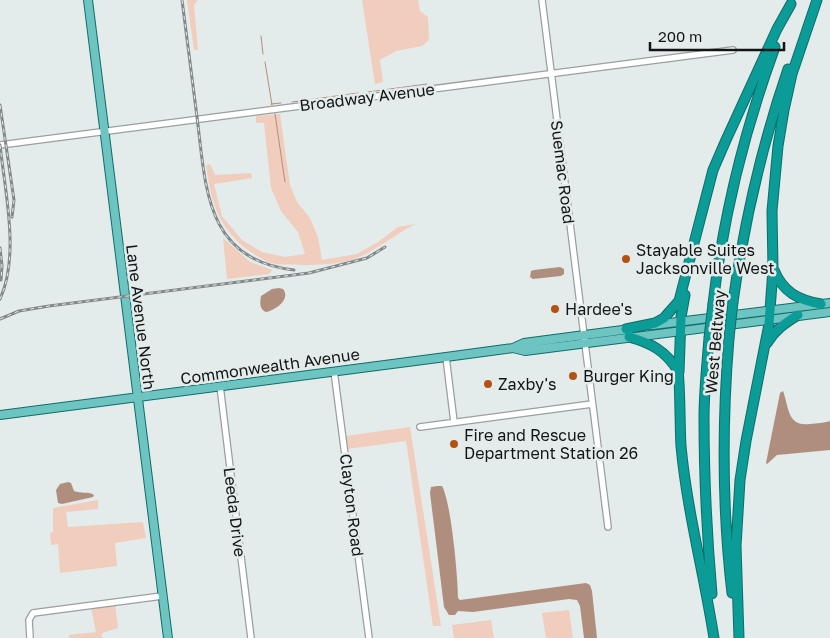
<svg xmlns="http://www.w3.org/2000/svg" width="830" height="638" font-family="'Golos Text',sans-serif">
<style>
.green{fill:#f0cdbc}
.water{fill:#b08e7e}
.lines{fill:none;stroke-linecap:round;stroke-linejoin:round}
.stream{stroke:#b08e7e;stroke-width:1}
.minor-casing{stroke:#99a09f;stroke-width:8}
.major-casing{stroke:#0e6d6a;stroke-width:10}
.highway-casing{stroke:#0e6d6a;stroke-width:11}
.minor{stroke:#fff;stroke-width:5.5}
.major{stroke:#6dc4c1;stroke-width:8}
.highway{stroke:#0c9c97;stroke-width:9}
.rail-casing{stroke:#838888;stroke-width:3}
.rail{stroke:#e4ebeb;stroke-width:1;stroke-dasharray:4;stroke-linecap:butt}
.highway-bridge-casing{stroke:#0e6d6a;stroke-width:11;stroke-linecap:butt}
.highway-bridge{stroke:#0c9c97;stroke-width:9}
.poi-dot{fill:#b35211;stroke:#e4ebeb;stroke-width:2}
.labels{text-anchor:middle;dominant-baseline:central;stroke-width:5;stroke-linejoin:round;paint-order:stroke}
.street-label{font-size:16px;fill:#131515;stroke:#e4ebeb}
.poi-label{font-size:16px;fill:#131515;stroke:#e4ebeb;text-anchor:start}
</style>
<rect width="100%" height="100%" fill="#e4ebeb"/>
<!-- green -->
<path class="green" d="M187,0H198L194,5L198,50H194Z
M362,0H418L420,11L428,17L429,40L422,46L396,51L380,60L383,82L375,84Z
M280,114L290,185L297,202L310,218L318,237L322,260L357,254L378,242L398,227L415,224C394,235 377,250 355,259C342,264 317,265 302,265C294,264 284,265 276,264C265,262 254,254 245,248C217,225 211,200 206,165L210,164L215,175L251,173L252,178L214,184L222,216L242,240L262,252L285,257L305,254L298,232L281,211L271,188L264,123H256V116Z
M223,238L250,262L272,270L269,274L227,279Z
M410,427L441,626H433L406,441L347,449L346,436Z
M98,500V509L66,512L68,527L143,522L146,538L115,543L117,566L60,573L58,544L51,545L50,533L53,532V508Z
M115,604L118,628L102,633V638H69V635L96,632L91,607Z
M569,610L573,638H546L542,613Z
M491,620L494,638H454L452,625Z"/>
<!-- water -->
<path class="water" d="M560,267L564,269V274L561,276L533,279L530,277L531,271L534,270Z
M279,288L283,289C291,299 276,310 266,312C259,309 260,302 261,296L272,289Z
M783,391C789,407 787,427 810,424C817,423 824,423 830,421V450L777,455L767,464L766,463L780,393Z
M68,482L71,483L74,491C81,494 88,491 94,495L93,497L62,504L58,503L56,490L60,484Z
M437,486H442C451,501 458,578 458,598L460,600L586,583L590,585L592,591L597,638H584L580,606L577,600L569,599L473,612L458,611L455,615H449L444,607L430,493L431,487Z"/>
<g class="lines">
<!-- stream -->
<path class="stream" d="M261,36L263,54
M265,62L272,105
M368,92L427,84
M292,102L358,93
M271,104L281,103
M275,114L285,182"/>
<!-- minor casing -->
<g class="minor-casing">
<path id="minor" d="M542,0L608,527
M0,145L733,50
M446,357L454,422
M334,371L369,638
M220,386L251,638
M420,427L592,404
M30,638L29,620L33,613L162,596"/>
</g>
<!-- major casing -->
<g class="major-casing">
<path id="major" d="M88,0L168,638
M653,325L830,303
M513,348L525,351L830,312
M0,415L446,357L513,348L524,343L630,329"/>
</g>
<!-- highway casing -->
<g class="highway-casing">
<path id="highway" d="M774,270C783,292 798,300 821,304
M733,302C744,223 762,145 788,69
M713,304C723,217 745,129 775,47
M626,329L655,323L664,318L679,301L713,170L726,140L777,29L791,4
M629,337C651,343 666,351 678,371C680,375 680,435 681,446C687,511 704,574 714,638
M709,338C707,364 704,391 704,418C704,477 707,536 712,594
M729,338C722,423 722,508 732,593
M767,343C775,330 785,323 798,315
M679,372L681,317L685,295
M739,638L736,546L740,480L746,441L769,324L773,269L772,211L778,146L784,110L792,74L817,0"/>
</g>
<!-- minor -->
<use href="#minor" class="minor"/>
<!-- major -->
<use href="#major" class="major"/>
<!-- highway -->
<use href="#highway" class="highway"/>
<!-- rail casing -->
<g class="rail-casing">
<path id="rail" d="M182,0C187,39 192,78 197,117C206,188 205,260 294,270
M0,105L14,200L12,217
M0,145C5,192 20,256 0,299
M0,248L2,266L1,280
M0,319L19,311L49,306L309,273L367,258L385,247"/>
</g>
<!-- rail -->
<use href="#rail" class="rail"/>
<!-- highway-bridge casing -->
<g class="highway-bridge-casing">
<path id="highway-bridge" d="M709,338L713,304
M729,338L733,302"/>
</g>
<!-- highway-bridge -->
<use href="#highway-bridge" class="highway-bridge"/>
</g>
<!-- markers -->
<g class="poi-dot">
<circle cx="626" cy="259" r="5"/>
<circle cx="555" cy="309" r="5"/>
<circle cx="573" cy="376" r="5"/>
<circle cx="488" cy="384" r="5"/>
<circle cx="454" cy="444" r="5"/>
</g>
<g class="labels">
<!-- street labels -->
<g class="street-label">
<text transform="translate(367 97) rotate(-7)">Broadway Avenue</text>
<text transform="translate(563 172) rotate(83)">Suemac Road</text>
<text transform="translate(141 317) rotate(83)">Lane Avenue North</text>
<text transform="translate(715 342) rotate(-85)">West Beltway</text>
<text transform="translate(270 366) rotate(-8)">Commonwealth Avenue</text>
<text transform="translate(352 505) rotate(83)">Clayton Road</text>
<text transform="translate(235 512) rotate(83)">Leeda Drive</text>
</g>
<!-- poi labels -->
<g class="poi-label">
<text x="636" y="250">Stayable Suites<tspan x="636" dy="18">Jacksonville West</tspan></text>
<text x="565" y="309">Hardee's</text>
<text x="583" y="376">Burger King</text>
<text x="498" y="384">Zaxby's</text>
<text x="464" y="435">Fire and Rescue<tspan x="464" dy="18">Department Station 26</tspan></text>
</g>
</g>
<!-- scale -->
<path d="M650 42v8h134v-8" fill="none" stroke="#131515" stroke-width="2.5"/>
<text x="658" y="42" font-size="15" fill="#131515" stroke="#e4ebeb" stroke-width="4" paint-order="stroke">200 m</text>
</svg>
